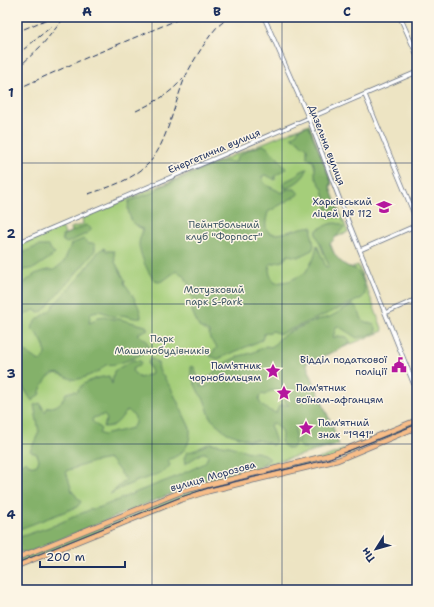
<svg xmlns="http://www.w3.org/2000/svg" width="434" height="607" font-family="'Shantell Sans',sans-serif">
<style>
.green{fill:#a5ce7a;stroke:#607e6c}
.forest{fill:#84b16a;stroke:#507064;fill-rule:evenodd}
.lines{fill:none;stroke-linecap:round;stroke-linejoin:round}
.minor-casing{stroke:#646e81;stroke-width:5}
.major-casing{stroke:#646e81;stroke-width:6}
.minor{stroke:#fff;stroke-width:3.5}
.major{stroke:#f7bd88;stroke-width:4.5}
.tram{stroke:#1b2f5e;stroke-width:1}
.rail{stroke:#1b2f5e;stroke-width:1;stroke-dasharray:6 3;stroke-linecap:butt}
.grid{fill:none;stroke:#1b2f5e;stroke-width:1;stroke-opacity:0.55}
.labels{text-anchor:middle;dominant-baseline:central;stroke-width:3;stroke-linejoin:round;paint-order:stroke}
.street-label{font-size:10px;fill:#1b2f5e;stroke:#fcf5e5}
.poi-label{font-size:10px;fill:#1b2f5e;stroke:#fcf5e5;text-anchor:end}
.park-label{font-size:10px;fill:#3e5765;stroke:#fcf5e5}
.neatline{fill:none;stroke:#1b2f5e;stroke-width:1.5}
.grid-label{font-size:13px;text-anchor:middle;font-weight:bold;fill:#1b2f5e}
</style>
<rect width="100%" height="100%" fill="#fcf5e5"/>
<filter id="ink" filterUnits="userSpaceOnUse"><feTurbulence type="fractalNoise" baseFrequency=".025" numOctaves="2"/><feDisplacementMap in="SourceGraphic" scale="8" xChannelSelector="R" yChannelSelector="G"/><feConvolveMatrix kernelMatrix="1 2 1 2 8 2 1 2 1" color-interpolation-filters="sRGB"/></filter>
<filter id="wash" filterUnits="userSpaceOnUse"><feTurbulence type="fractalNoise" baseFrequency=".012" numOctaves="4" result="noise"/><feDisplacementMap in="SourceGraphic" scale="16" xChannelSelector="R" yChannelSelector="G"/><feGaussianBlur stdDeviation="0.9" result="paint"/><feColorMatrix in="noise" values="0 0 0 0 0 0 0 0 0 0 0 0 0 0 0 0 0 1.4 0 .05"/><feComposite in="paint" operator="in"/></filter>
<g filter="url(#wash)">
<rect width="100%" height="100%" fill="#ede4c3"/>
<!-- green -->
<path class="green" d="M309,124L332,183L330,189L348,232L329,240L341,272L358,265L383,331L305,363L337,437L333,439L335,446L206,480L160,495L17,553V246L62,227L65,234L72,232L71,228L83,224L82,218Z
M417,421V426L337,458L210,489L17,564V560L186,493L209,485L325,457Z"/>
<!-- forest -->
<path class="forest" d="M308,126L310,129L331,182L330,187L340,215L339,217H327L326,199L324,195L323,189L315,177V169L313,161L307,158V148L305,146L301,145L299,141L292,138V136L297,133C299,128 302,127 308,126Z
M263,145C269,147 283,163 286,169L275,176V180L266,175L262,176C263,188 273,186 281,193L288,189H295L299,194L268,212C267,216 265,223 266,227C269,244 302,224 312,227V236L314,246L312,250L298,257L288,255L283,261L270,264C268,272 270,277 275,283L289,281L305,273L314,258L317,245L326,267L329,266L316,234L317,230C326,225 336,219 344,227L330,244C333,253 338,261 347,266C349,267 353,268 355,269C363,275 365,286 365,295L362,298L354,302L280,334L273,331L264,334L262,340L218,359L210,356L217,347L210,339L209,332L199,327L192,311L194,299L190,293L188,283L185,277L177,271C171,274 164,282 158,282C150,281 139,252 139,244C139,239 142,234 143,229C131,225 126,213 129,201L154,192L160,187L219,162C226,160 230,163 236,162L237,157L248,150Z
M306,169H307C305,179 293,185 285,189L284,182L298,175V173Z
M86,225L92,229L88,233L67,243L63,241L62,236Z
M84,239L88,244L93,243L95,245V250L91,256L43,311L38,312L34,310L21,317V322L17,327V310L20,307L18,293L19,287L35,274L47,270H54L64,262L71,244Z
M38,246H48L55,254L50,258L45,261L35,268L24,270L17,275V255Z
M104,248L106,251H114L115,262L125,280L124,283C130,290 142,309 141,318C131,320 126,312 113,317C106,313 99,309 91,313L89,323L94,321L98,317L105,316L113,319H119L146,326L148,329L137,334L146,340L149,348C141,356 127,361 116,364C113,365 109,364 106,365C103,366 102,369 99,371C95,373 84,378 79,379C67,383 58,364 46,380C43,385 40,389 40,394L32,401L17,378V342C23,350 31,357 40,361L43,360C49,348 40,337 32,329C34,316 49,316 54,305L82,274L99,251Z
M351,305H354L357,308L363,321L374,325L376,328V332L367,336L357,338L338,326L336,327L333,338L338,336L347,337L351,343L336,351L306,363L334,431L339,445L315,448L310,450L300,447L297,443L300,434L301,424L295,427V445L291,449C286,448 284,446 281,442C283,431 282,431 274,423L270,425L276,442L272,446L269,443L256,440H248L227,433L211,419L204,399L199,393L191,376V366L194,367L201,386L206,387L211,382L210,376L215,371L217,367L239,356L252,353L266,346L271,347L274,345L281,337L293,330L317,320L330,317ZM282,390C288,394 286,396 285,402L289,405H282L279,406L276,413C268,411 253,402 262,394L265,395L270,391Z
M149,359H153L158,363L159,370L171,388L190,428C191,445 184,454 168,460L170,465C165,475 143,478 133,483C125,486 117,490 110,494L126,480L110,459L93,462L66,471L72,491L81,502L77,507L17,530V466L26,461L28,464L34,466L37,465L39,460L37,454L30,451L39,432L34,405L40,403L45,412L48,407C58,408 63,401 66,393L74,391L77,392C80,382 99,377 109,376L112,384L114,371L133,360L140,361L141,364L133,369L132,371L140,378L147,375H151L152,372L148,364ZM128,410L135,417V423L132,428L103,435L99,433L101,429L92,421L93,418L104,415L107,419L103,427C118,427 118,420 128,410Z
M210,443L229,446L250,452H257L266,455L270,459L255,470L243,474L186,487L178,491L27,553L17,551V538L55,525L89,510L101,507L139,491L173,478L201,465L206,461L208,456L206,453H202L185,464L184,458L187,452L193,451Z"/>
</g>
<g filter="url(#ink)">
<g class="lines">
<!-- minor casing -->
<g class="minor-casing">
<path id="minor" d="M264,17L309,119L346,216L417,392
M400,17L417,55
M365,95L417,221
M17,243L417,72
M360,250L417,225
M385,313L417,299"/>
</g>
<!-- major casing -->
<g class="major-casing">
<path id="major" d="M17,558L183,491L329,455L344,450L417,420
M17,566L180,500L209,491L338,460L417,427"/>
</g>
<!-- minor -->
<use href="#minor" class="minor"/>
<!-- major -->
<use href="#major" class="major"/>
<!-- tram -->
<path class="tram" d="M17,563L181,497L208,488L325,460L417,424"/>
<!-- rail -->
<path class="rail" d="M24,29L52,17
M17,55L52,26
M17,69L42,45L65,17
M17,89L88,57L184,17
M136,111C153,103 171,94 183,78
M88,194C111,187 134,179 150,162C166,144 175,103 184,80C191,64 202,47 212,33L217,27L229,17"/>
</g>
</g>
<!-- grid -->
<path class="grid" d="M152,17V590M282,17V590M17,163H417M17,304H417M17,444H417"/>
<!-- icons -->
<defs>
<g id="university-bare" transform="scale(1.2)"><path d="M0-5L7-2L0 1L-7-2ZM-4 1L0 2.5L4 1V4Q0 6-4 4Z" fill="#b5179e" stroke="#fcf5e5" stroke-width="2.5" paint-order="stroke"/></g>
<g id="civic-bare" transform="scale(1.2)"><path d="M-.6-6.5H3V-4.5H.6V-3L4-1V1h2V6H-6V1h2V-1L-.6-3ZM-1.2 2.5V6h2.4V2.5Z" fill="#b5179e" stroke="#fcf5e5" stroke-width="2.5" paint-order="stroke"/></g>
<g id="sight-bare" transform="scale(1.2)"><path d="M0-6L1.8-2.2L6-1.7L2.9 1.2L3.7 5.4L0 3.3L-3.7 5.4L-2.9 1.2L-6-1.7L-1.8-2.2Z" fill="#b5179e" stroke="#fcf5e5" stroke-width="2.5" paint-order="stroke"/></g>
</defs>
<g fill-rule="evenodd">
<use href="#university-bare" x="384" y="207"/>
<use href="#civic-bare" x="399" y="365"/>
<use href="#sight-bare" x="273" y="371"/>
<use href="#sight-bare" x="284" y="393"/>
<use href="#sight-bare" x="306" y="428"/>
</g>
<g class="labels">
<!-- street labels -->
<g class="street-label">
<text transform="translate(327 145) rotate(69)">Дизельна вулиця</text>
<text transform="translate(214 151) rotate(-23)">Енергетична вулиця</text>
<text transform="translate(213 476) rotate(-16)">вулиця Морозова</text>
</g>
<!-- poi labels -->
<g class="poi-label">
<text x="372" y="201">Харківський<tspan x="372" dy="12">ліцей № 112</tspan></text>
<text x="387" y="359">Відділ податкової<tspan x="387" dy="12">поліції</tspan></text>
<text x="261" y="365">Пам'ятник<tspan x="261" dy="12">чорнобильцям</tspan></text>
<text x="296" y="387" text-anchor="start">Пам'ятник<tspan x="296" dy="12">воїнам-афганцям</tspan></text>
<text x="318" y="422" text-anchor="start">Пам'ятний<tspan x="318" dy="12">знак "1941"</tspan></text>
</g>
<!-- park labels -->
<g class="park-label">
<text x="224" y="224">Пейнтбольний<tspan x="224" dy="12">клуб "Форпост"</tspan></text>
<text x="214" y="289">Мотузковий<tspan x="214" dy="12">парк S-Park</tspan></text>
<text x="162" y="338">Парк<tspan x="162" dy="12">Машинобудівників</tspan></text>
</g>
</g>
<!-- margin -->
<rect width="434" height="607" fill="none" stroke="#fcf5e5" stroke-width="44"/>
<!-- north arrow -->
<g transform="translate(376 549) rotate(233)" stroke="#fcf5e5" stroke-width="3" paint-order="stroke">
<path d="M0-3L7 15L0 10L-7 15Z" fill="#1b2f5e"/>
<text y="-6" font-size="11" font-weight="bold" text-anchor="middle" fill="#1b2f5e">Пн</text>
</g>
<!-- scale -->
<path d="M40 561v6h85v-6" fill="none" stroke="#1b2f5e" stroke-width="2"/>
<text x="46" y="561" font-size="12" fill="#1b2f5e" stroke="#fcf5e5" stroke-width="3" paint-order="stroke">200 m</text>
<rect x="22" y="22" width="390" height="563" class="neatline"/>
<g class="grid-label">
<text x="87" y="16">A</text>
<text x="217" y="16">B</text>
<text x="347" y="16">C</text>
<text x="11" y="97">1</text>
<text x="11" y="238">2</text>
<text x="11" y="378">3</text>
<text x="11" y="519">4</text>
</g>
</svg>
